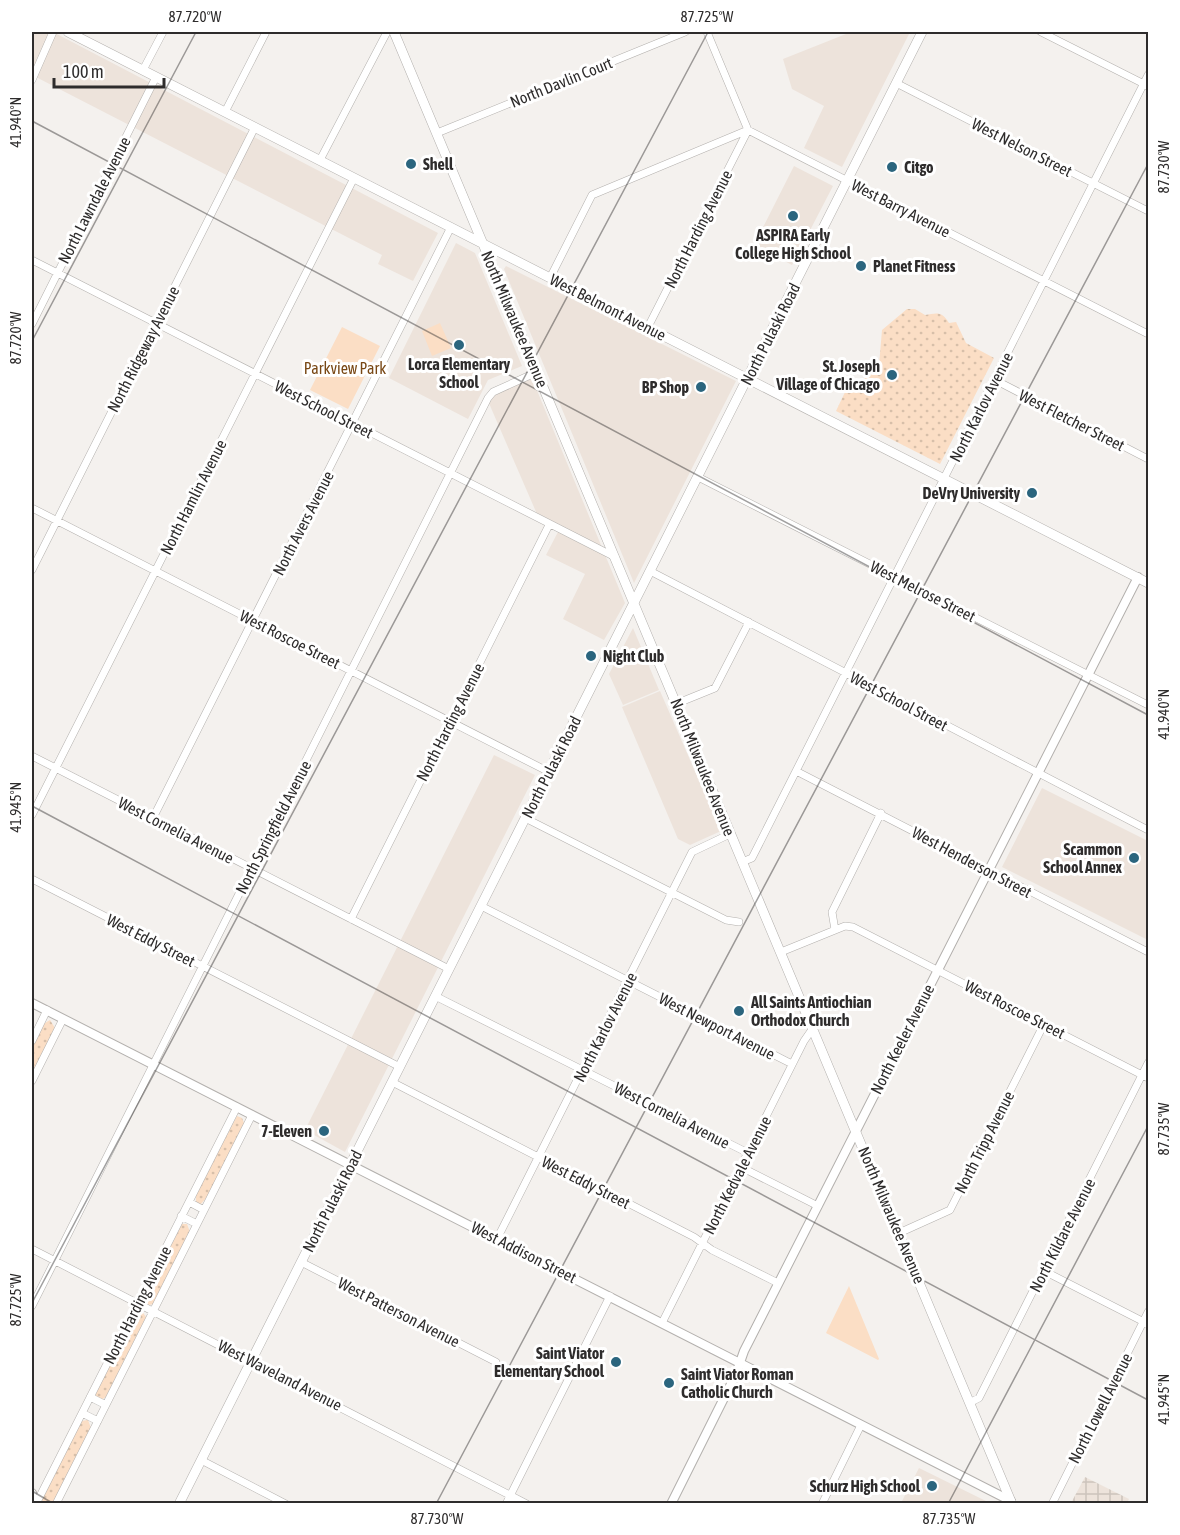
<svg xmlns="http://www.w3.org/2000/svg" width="1180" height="1535" font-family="'Asap Condensed',sans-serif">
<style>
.built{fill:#ede3db}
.industrial{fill:url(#industrial-grid)}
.grass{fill:url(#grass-dots)}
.green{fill:#fbdec5}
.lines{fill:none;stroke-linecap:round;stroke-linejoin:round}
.minor-casing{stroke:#b3b0ad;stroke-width:8}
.tertiary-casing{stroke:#b3b0ad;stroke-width:10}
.secondary-casing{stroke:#b3b0ad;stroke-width:10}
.minor{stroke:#fff;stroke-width:7}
.tertiary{stroke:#fff;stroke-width:8}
.secondary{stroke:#fff;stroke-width:9}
.ticks{fill:none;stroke:#2e2c2c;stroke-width:1.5;stroke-opacity:0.45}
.poi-dot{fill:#2b657e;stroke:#fff;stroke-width:2}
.labels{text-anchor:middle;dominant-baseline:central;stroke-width:6;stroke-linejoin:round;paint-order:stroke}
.street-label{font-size:16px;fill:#2e2c2c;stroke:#fff}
.poi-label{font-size:16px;font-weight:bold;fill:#2e2c2c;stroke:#fff;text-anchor:end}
.park-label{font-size:16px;fill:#784714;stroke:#fff}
.neatline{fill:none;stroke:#2e2c2c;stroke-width:2}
.ticks-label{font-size:15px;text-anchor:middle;fill:#2e2c2c}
</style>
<defs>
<pattern id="industrial-grid" width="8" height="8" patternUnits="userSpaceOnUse" patternTransform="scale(1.5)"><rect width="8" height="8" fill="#ede3db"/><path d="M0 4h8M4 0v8" fill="none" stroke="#ccc3bc"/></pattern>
<pattern id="grass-dots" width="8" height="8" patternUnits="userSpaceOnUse" patternTransform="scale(1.5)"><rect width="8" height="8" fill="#fbdec5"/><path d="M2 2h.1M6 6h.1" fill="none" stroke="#d7bfa9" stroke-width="1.8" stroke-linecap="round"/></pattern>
</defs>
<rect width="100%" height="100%" fill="#f4f1ee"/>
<!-- built -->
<path class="built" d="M32,32H53L438,233L413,281L378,264L382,255L32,75Z
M851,32H910L842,167L804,148L824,106L792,89L783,59Z
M794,166L833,186L792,265L754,245Z
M456,243L475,253L522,366L488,380L468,419L389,378Z
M506,266L736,381L634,583L504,269Z
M531,376L625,603L604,640L563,619L585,574L546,555L559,530L540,521L488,401L490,397Z
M633,628L659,690L623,705L609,674Z
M660,691L721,831L690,845L678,839L622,707Z
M494,755L535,775L345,1152L305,1130Z
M1042,788L1148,841V940L1002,867Z
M919,1468L990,1503H901Z"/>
<!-- industrial -->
<path class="industrial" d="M1085,1477L1129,1499L1127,1503H1071Z"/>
<!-- grass -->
<path class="grass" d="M907,309H915L925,315C937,313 942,311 949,323L956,322L966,343L994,358L940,464L836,411L846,390L861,384L872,366L879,365L882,330Z
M50,1020L55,1028L32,1074C32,1057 31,1029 50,1020Z
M237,1116L242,1118L244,1123L208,1196L200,1205L196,1203V1194Z
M182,1224H187L190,1232L153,1304L149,1305L143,1300Z
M141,1310L146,1317L106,1397L101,1400L96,1397V1392L135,1313Z
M88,1420L91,1428L54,1503H44L41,1499L81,1421Z"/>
<!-- green -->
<path class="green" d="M440,323L451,348L432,356L422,331Z
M342,327L380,346L348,409L310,390Z
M849,1286L879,1359L878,1360L826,1333Z"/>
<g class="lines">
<!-- minor casing -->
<g class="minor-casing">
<path id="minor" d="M707,32L748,130L1148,334
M1041,32L1148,86
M143,70L163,32
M32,80L53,32
M896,83L1148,211
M225,112L266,32
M437,133L685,32
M320,160L387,32
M32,260L615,557
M550,278L592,195L748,130
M32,324L156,77
M648,327L748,130
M995,380L1148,459
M698,477L1148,705
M32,508L549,772
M32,570L255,127
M650,571L1148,830
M678,703L715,688L749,622
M32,756L449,969
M796,771L1148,952
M32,815L354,178
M153,818L451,227
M525,818L726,920L739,922
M742,862L752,858L1148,75
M32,879L400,1067
M481,906L792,1064
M351,919L549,525
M835,930L832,912L881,813
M781,952L845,926L853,927L1148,1078
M435,996L748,1153
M32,1041L47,1010
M32,1081L63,1019
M392,1082L694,1237L712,1250L778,1283
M741,1167L818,1206
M189,1202L204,1210
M181,1216L197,1224
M899,1233L950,1210L1044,1024
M497,1239L692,852L730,834
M32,1249L527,1504
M301,1262L496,1362
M1044,1271L1148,1324
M32,1306L488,398L493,392L537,372
M662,1323L804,1041L813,1028
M90,1397L106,1405
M971,1402L979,1398L1148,1063
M82,1413L98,1421
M201,1460L286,1504
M36,1504L237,1107
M56,1504L252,1115
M506,1504L610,1296
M822,1504L861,1425
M1052,1504L1148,1312"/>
</g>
<!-- tertiary casing -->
<g class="tertiary-casing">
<path id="tertiary" d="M32,1003L1011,1501
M32,1493L36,1504
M671,1504L736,1374L744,1351L1138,577"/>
</g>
<!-- secondary casing -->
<g class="secondary-casing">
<path id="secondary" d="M68,32L1148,583
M394,32L1012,1504
M179,1504L922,32"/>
</g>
<!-- minor -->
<use href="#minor" class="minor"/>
<!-- tertiary -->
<use href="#tertiary" class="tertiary"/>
<!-- secondary -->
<use href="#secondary" class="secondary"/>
</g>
<!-- ticks -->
<path class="ticks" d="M32,121L1148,715M32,341L196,32M32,806L1148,1400M32,1303L708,32M32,1491L54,1504M436,1504L1148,164M948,1504L1148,1126"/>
<!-- markers -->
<g class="poi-dot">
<circle cx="411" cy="164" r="6"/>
<circle cx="892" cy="167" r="6"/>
<circle cx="793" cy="216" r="6"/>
<circle cx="861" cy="266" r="6"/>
<circle cx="459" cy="345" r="6"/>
<circle cx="892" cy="375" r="6"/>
<circle cx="701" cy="387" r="6"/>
<circle cx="1032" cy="493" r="6"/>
<circle cx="591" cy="656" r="6"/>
<circle cx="1134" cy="858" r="6"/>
<circle cx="739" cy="1011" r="6"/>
<circle cx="324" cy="1131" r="6"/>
<circle cx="616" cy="1362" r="6"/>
<circle cx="669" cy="1383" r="6"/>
<circle cx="932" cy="1486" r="6"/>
</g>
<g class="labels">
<!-- street labels -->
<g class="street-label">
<text transform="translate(561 82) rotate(-22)">North Davlin Court</text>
<text transform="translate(1022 147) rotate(27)">West Nelson Street</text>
<text transform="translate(94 200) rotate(-63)">North Lawndale Avenue</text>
<text transform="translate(901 208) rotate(27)">West Barry Avenue</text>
<text transform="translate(698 229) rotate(-63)">North Harding Avenue</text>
<text transform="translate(608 307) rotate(27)">West Belmont Avenue</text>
<text transform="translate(515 319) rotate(67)">North Milwaukee Avenue</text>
<text transform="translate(770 334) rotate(-63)">North Pulaski Road</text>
<text transform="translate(143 349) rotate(-63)">North Ridgeway Avenue</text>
<text transform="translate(981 407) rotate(-63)">North Karlov Avenue</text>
<text transform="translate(324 409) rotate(27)">West School Street</text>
<text transform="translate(1072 420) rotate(27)">West Fletcher Street</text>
<text transform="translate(193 497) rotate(-63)">North Hamlin Avenue</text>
<text transform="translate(303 523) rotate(-63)">North Avers Avenue</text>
<text transform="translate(923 591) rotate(27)">West Melrose Street</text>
<text transform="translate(290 639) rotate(27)">West Roscoe Street</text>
<text transform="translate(899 701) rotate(28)">West School Street</text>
<text transform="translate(450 722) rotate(-63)">North Harding Avenue</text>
<text transform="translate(551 767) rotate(-63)">North Pulaski Road</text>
<text transform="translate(703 767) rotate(68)">North Milwaukee Avenue</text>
<text transform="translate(273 827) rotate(-63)">North Springfield Avenue</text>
<text transform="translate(176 830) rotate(27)">West Cornelia Avenue</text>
<text transform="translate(972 862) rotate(28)">West Henderson Street</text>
<text transform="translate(151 940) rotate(27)">West Eddy Street</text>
<text transform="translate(1015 1009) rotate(27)">West Roscoe Street</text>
<text transform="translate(717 1026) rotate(27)">West Newport Avenue</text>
<text transform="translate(605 1027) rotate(-63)">North Karlov Avenue</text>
<text transform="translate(902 1039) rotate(-63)">North Keeler Avenue</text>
<text transform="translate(672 1115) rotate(27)">West Cornelia Avenue</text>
<text transform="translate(984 1142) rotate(-63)">North Tripp Avenue</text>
<text transform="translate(737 1175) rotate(-63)">North Kedvale Avenue</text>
<text transform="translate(586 1182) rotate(27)">West Eddy Street</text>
<text transform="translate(332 1201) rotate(-63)">North Pulaski Road</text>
<text transform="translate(892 1215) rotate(67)">North Milwaukee Avenue</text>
<text transform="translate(1062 1235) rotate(-63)">North Kildare Avenue</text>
<text transform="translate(524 1252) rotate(27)">West Addison Street</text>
<text transform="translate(137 1305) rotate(-63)">North Harding Avenue</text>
<text transform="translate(399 1312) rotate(27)">West Patterson Avenue</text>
<text transform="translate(280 1375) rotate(27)">West Waveland Avenue</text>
<text transform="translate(1100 1408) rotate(-63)">North Lowell Avenue</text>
</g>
<!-- poi labels -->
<g class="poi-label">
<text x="423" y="164" text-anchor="start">Shell</text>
<text x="904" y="167" text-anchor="start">Citgo</text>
<text x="793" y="235" text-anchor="middle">ASPIRA Early<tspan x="793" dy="18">College High School</tspan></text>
<text x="873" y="266" text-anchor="start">Planet Fitness</text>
<text x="459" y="364" text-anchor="middle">Lorca Elementary<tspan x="459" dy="18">School</tspan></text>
<text x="880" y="366">St. Joseph<tspan x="880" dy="18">Village of Chicago</tspan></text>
<text x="689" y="387">BP Shop</text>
<text x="1020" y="493">DeVry University</text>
<text x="603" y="656" text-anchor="start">Night Club</text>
<text x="1122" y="849">Scammon<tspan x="1122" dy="18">School Annex</tspan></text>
<text x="751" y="1002" text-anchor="start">All Saints Antiochian<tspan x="751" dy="18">Orthodox Church</tspan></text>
<text x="312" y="1131">7-Eleven</text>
<text x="604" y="1353">Saint Viator<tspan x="604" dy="18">Elementary School</tspan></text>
<text x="681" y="1374" text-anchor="start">Saint Viator Roman<tspan x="681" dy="18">Catholic Church</tspan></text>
<text x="920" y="1486">Schurz High School</text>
</g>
<!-- park labels -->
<g class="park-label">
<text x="345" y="368">Parkview Park</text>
</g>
</g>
<!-- border -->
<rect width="1180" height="1535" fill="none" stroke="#ffffff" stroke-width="66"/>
<!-- scale -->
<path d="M54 78v9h110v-9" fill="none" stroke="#2e2c2c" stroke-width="3"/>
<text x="63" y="78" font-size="18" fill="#2e2c2c" stroke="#ffffff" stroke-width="4.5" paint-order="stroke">100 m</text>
<rect x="33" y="33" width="1114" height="1469" class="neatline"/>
<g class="ticks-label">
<text x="195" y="22">87.720°W</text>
<text x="707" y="22">87.725°W</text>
<text transform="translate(16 122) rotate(-90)" y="5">41.940°N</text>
<text transform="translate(1164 167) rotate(-90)" y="5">87.730°W</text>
<text transform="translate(16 338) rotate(-90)" y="5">87.720°W</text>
<text transform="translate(1164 714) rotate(-90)" y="5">41.940°N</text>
<text transform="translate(16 807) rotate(-90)" y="5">41.945°N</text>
<text transform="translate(1164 1129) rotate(-90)" y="5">87.735°W</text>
<text transform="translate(16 1300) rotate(-90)" y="5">87.725°W</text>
<text transform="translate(1164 1399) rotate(-90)" y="5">41.945°N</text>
<text x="437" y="1524">87.730°W</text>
<text x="949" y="1524">87.735°W</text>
</g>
</svg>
